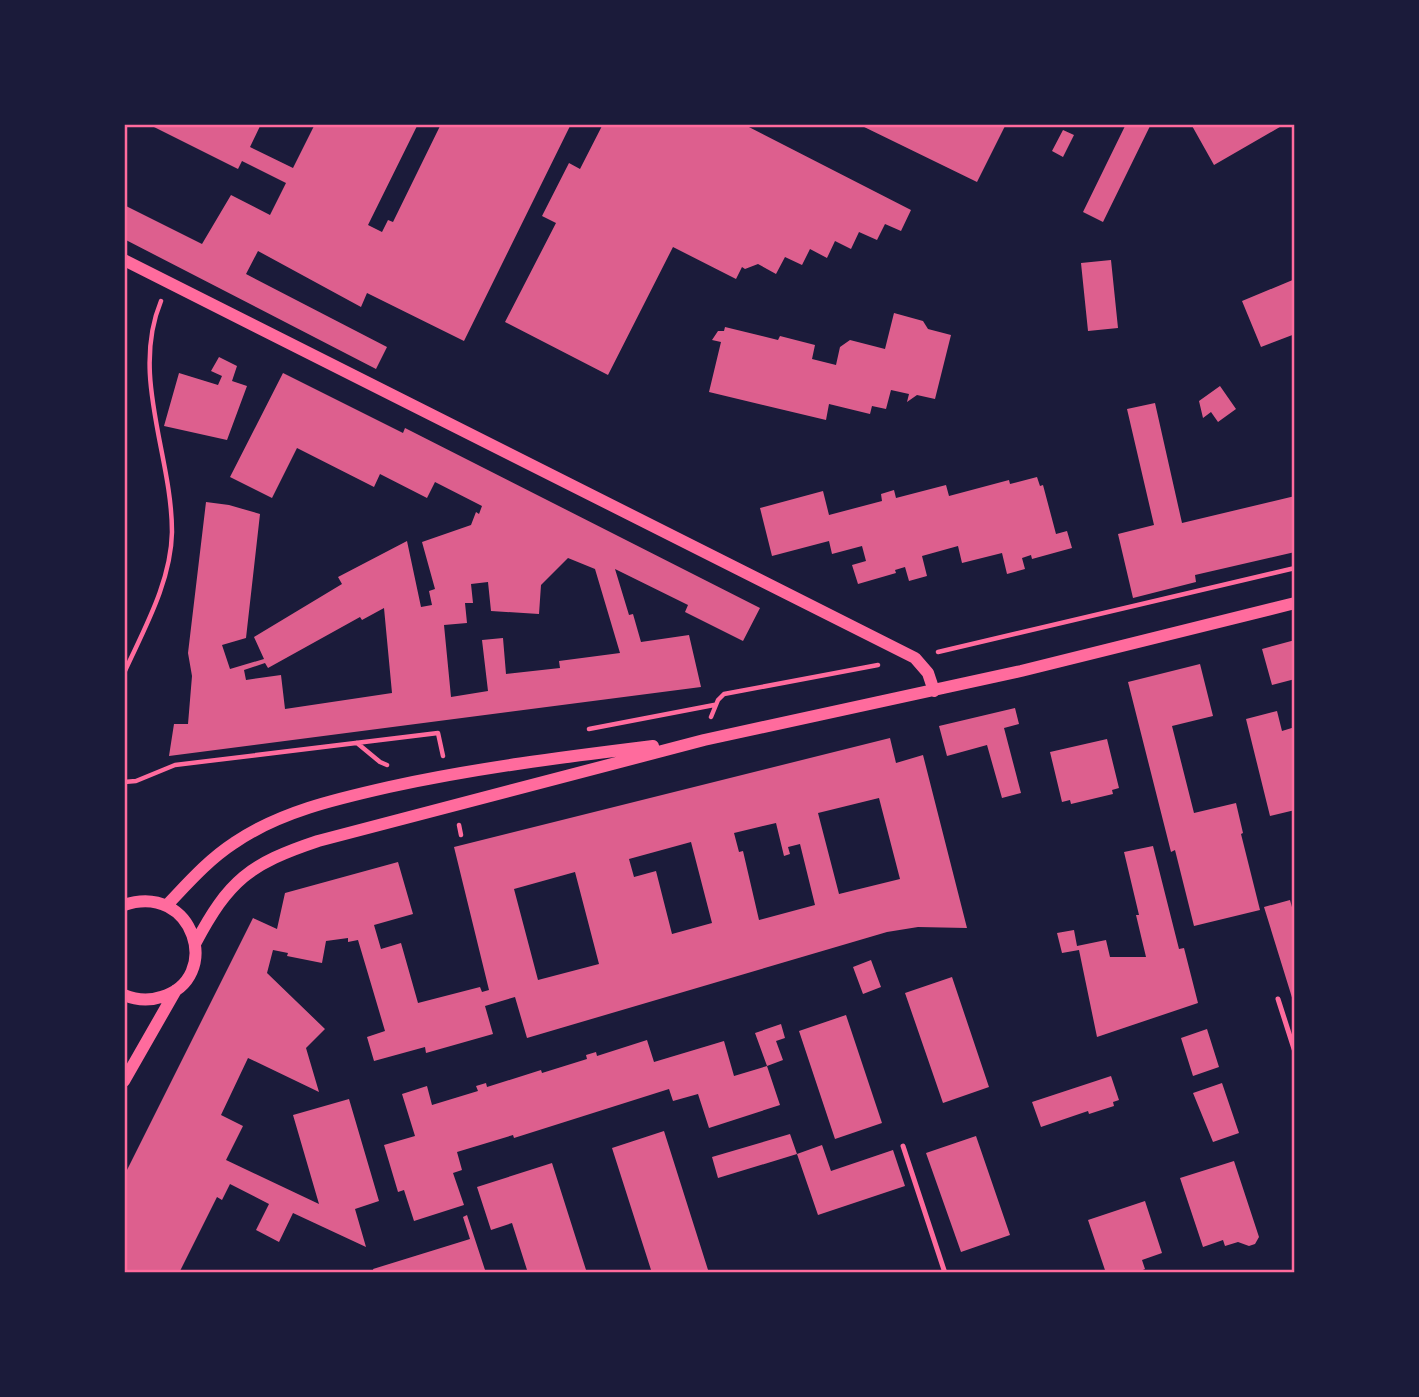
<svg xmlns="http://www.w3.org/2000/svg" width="1419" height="1397" font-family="Mulish,sans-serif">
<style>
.building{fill:#dd5f8e;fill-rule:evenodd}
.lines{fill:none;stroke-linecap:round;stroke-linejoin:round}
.path{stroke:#ff6b9d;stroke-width:4.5}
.service{stroke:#ff6b9d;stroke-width:5}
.tertiary{stroke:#ff6b9d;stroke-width:12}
.neatline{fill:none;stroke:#ff6b9d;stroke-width:2.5}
</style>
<rect width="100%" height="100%" fill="#1b1b3a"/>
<!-- building -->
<path class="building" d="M148,124H261L250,147L293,168L315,124H418L368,225L382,232L388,220L393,222L441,124H571L464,341L367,293L361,307L258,251L246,274L387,347L376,369L124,239V205L202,244L231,195L270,215L286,183L242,161L238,169Z
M603,124H743L911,210L901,231L885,224L877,240L859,232L851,249L835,241L827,258L810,249L802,265L785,257L776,274L758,264L745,269L742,267L736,279L673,247L608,375L505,322L556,223L542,216L569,163L580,169Z
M858,124H1006L977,182Z
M1126,124H1151L1103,222L1083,212Z
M1191,124H1285L1214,165Z
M1063,130L1074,135L1063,157L1052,151Z
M1111,260L1118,328L1088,331L1081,263Z
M1295,279V334L1261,347L1242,301Z
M894,313L923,321L928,329L951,335L935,399L917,395L907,402L909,394L891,390L886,409L872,406L870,414L829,404L826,420L709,392L721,342L712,340L718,331H724L725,327L778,340L780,336L815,345L812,359L836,365L840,347L850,340L885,349Z
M219,357L237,366L232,381L247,386L227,440L164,426L179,373L218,385L222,376L211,371Z
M283,373L403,433L405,428L760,608L743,641L685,612L688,605L615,569L629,615L633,614L641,642L689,635L701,687L169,756L174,724H188L192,676L188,653L206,502L229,505L260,514L246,638L222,645L230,669L264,659L254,637L342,584L338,577L407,541L421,607L432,605L429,591L435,589L422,542L471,525L476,512L479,514L482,506L435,482L427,498L380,474L374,487L297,448L272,498L230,477ZM568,558L595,569L620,653L559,661L560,668L506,674L503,638L482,640L488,691L451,697L444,625L467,623L465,603H473L471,584L488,582L491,611L539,614L541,585ZM384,608L392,693L285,709L281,675L246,680L244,670L265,663L268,668L360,617L362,620Z
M1220,386L1236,409L1218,422L1211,412L1203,418L1199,401Z
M1155,403L1182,523L1295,496V552L1195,575L1196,582L1133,598L1118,534L1154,525L1127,409Z
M1037,477L1040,486L1043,485L1056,534L1067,531L1072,548L1032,559L1031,555L1022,558L1025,569L1007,574L1002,553L962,563L958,546L922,556L927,576L909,581L905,567L895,570L896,573L858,584L852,565L866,561L862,546L832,554L829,541L772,556L760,508L823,491L829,515L882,501L881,494L894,490L896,498L946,485L949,496L1009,480L1010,484Z
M1295,640V679L1272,685L1262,649Z
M1200,664L1213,716L1172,726L1194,813L1236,803L1243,833L1241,834L1260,910L1194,926L1175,850L1171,852L1128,682Z
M1015,708L1019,724L1004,728L1021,793L1002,798L987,745L947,756L939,726Z
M1277,711L1282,731L1295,727V810L1270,816L1246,719Z
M890,738L896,763L923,755L967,928L918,927L887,932L527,1038L515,997L485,1006L493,1034L426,1053L425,1047L374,1061L367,1037L385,1031L358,940L348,942V938L326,941L322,963L287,956L288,953L273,950L267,973L325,1029L306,1048L319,1092L248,1058L221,1115L243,1126L226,1160L319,1204L293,1115L349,1099L379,1201L355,1209L366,1247L293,1213L279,1242L256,1230L269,1204L230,1184L222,1200L217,1197L179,1273H124V1176L253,918L277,929L285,893L398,862L413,914L374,925L381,949L401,943L418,1003L480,987L482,992L489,990L454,847ZM879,798L900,879L839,894L818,813ZM776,823L784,856L790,854L788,847L800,844L815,905L759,920L743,851L739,852L734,833ZM691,842L712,923L672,934L656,871L634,877L629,859ZM575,872L599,964L538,980L514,889Z
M1107,739L1119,788L1112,790L1113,794L1071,804L1070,800L1062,802L1050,752Z
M1153,846L1179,949L1184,948L1198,1003L1097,1037L1079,950L1062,953L1057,933L1074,930L1077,946L1106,940L1110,957H1146L1136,915H1139L1124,852Z
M1290,900L1295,918L1294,1004L1264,907Z
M871,960L881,987L863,994L853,967Z
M952,977L989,1087L943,1103L905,993Z
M846,1015L882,1123L835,1139L799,1031Z
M781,1024L785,1038L776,1041L783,1060L767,1066L755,1033Z
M1207,1029L1219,1067L1193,1076L1181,1038Z
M647,1040L654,1062L724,1041L734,1076L767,1066L780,1105L709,1128L698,1094L673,1101L669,1089L514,1138L513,1135L457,1152L462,1170L453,1173L464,1205L414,1221L404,1190L398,1192L384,1145L415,1136L402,1094L427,1086L432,1105L478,1091L476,1086L486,1083L487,1087L541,1070L542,1073L587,1059L586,1055L596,1052L597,1056Z
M1111,1076L1119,1100L1113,1102L1114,1106L1089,1114L1088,1111L1041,1127L1032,1102Z
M1222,1083L1239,1133L1213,1142L1193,1093Z
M664,1131L709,1273H652L612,1148Z
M790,1134L797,1154L718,1178L712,1157Z
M976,1136L1010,1235L961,1252L926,1153Z
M822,1145L831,1171L893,1150L905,1186L818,1215L797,1154Z
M1234,1161L1259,1237L1255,1244L1249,1246L1238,1242L1225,1246L1223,1240L1203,1247L1180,1178Z
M552,1163L587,1273H528L512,1223L491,1230L477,1187Z
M1145,1201L1162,1253L1142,1260L1145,1269L1136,1273H1106L1088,1220Z
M467,1215L486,1273H374L373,1269L470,1239L463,1217Z"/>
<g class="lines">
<!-- path -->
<path class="path" d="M938,652L1295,568
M124,673C144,629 171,582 172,532C172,455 130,376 161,301
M711,717L718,700L724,694L878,665
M589,729L714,705
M357,743L380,762L387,765
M124,782L136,781L175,765L438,733L443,756
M459,825L461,835"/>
<!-- service -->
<path class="service" d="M1278,999L1295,1052
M903,1146L945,1273"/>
<!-- tertiary -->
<path class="tertiary" d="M124,260L915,658L928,673L934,691
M124,905C194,881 224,979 161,997C149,1001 136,1000 124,995
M167,905C188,883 208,860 234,843C279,812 336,799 389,787C476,768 564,757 653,746
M195,944C229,880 249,864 318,841L704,740L1021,671L1295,603
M124,1081L176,990"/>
</g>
<!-- border -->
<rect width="1419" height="1397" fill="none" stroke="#1b1b3a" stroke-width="252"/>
<rect x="126" y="126" width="1167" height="1145" class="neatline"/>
</svg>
